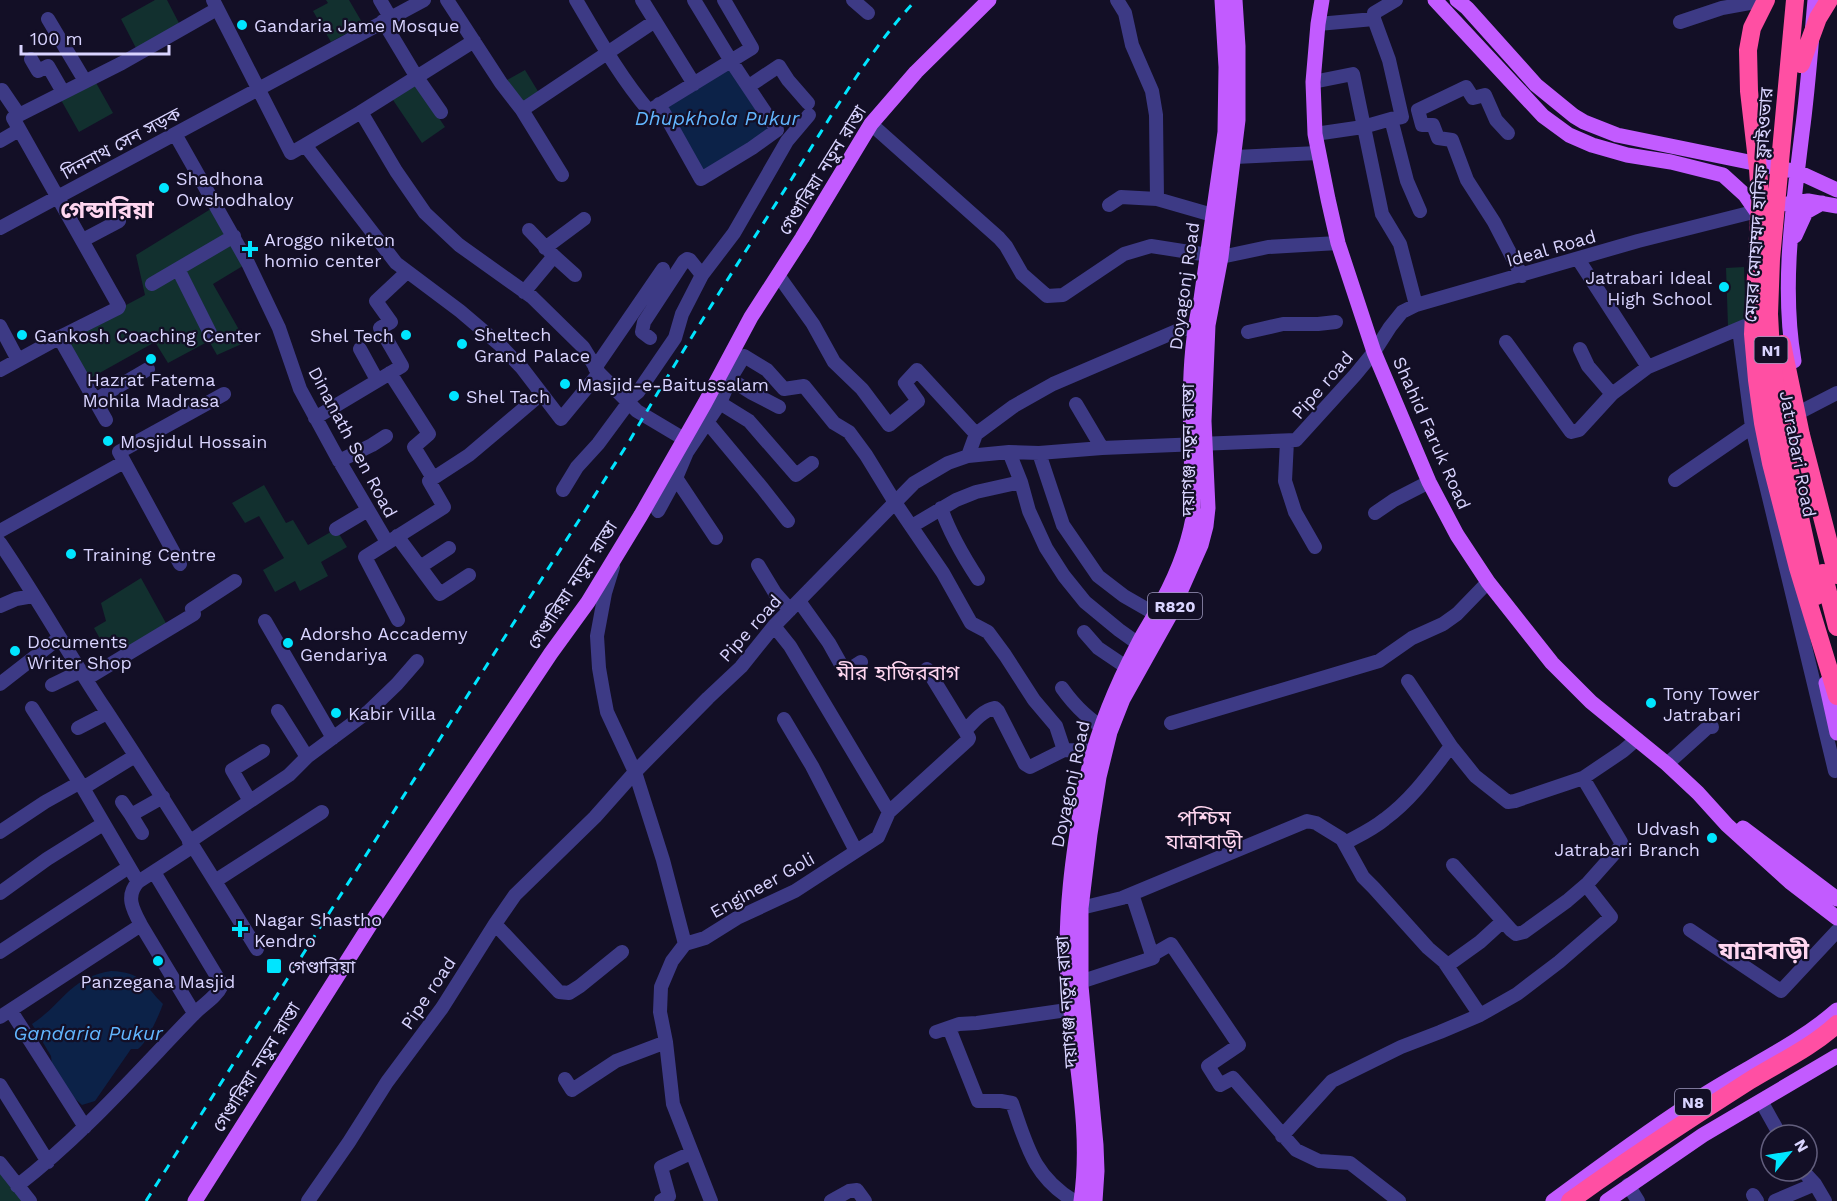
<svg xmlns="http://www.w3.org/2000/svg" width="1837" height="1201" font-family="'Work Sans','Noto Sans Bengali',sans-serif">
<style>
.green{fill:#12302f}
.water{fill:#0c2248}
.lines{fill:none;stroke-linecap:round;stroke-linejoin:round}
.minor{stroke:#3d3a85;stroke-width:14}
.major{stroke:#c25bff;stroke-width:15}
.highway{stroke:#ff4fa3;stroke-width:18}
.rail{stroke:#00e5ff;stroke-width:3;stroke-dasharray:9 8;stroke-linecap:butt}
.highway-bridge{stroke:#ff4fa3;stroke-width:18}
.poi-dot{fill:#00e5ff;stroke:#130f26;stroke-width:2}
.labels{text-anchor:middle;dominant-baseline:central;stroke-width:4.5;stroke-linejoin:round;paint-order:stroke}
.shield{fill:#130f26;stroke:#9e99be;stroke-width:1.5}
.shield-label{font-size:16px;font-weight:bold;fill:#d9d4ff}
.poi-label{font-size:18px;fill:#d9d4ff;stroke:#130f26;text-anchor:start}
.street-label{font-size:18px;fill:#d9d4ff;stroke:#130f26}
.water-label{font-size:20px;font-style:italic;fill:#62b6ff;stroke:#130f26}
.quarter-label{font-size:21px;fill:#ffd6f0;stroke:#130f26}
.district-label{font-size:24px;font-weight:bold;fill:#ffd6f0;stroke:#130f26}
</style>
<rect width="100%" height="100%" fill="#130f26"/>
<!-- green -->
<path class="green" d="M155,0H167L181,27L137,50L121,19Z
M326,0H349L363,24L331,42L313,11L328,3Z
M525,70L539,93L521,103L507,80Z
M95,81L113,113L79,132L61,100Z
M414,81L445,127L422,143L391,97Z
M214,207L246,264L213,284L246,342L217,355L209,341L168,363L155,342L87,380L64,338L145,295L136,255Z
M1744,267L1746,326H1728L1726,268Z
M264,485L286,523L293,520L308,545L336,529L347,547L321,562L328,576L300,591L295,581L275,592L263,570L284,558L259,516L245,523L232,503Z
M141,578L167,625L121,652L112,638L103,644L94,628L106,621L101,603Z
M0,1170L24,1201H0Z"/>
<!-- water -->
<path class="water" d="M724,68L737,73L773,130L703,174L663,105Z
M111,971C142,972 143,984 163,1004C159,1015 147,1043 138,1049H131L95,1101L82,1105L71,1095L52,1065L51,1056L32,1024C64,1003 69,978 111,971Z"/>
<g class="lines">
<!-- minor -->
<path class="minor" d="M213,0L291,153L305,145L396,263L460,311L500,345L522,368L561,419L599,373L637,411L684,439
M380,0L390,17
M447,0L501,83L522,110L562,175
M576,0C599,39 620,77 649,111L752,48L724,0
M642,0L694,84
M853,0L868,13
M1117,0L1125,13L1132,45L1152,91L1156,115L1157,199
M1396,0L1374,13V19L1389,60L1402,117L1391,119L1407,181L1420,211
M48,19L85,81
M383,21L416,76L441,112
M1680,22L1722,8L1766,0
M1318,24L1374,19
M31,59L38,71L48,66L63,92
M1313,82L1353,74L1382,214L1400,244L1416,305
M749,86L779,66L788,80L808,103
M0,91L2,90L19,115
M659,104L701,179L752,148L777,130L731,61L694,0
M522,110L655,21
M361,112L474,41
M871,124L999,238L1006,246L1022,274L1047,296L1063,295L1124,254L1151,246L1221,257L1268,247L1338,243
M1508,133L1496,120L1485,95L1473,98L1466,87L1418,110L1422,125H1433L1438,138L1452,140L1467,180L1494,222L1522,276
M175,134L248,263L279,328L300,389L337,457L387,542
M1315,134L1363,127L1391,119
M0,141L19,130
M305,145L361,112L396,171L425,213L459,245L532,297L583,347L599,373
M1235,157L1318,153
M1109,205L1121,197L1157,199L1223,218
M0,228L424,0
M83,240L119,221
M545,248L584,219
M554,256L575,275
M1578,259L1648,367
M178,269L210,333
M778,275L813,324L834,362L862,389L889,425L918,401L905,383L917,370L976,434
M152,284L234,236
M524,292L554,256L529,230
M0,326L18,360
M1739,329L1752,427L1835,771
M1248,332L1283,324H1318L1336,322
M59,337L106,420
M650,338L642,332L644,322L684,261L687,259L690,260L702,275
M1506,342L1571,432L1579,430L1612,394L1648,367L1745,326
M360,349L377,380
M1580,349L1588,366L1612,394
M595,368L663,269
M0,370L64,335L118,308L119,306L13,118L122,63L217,9
M390,373L429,434L414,447L433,478
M730,379L752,393L779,407
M95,400L148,369
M628,400L638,392L675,338L682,314L702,275L734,233L787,141L809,115
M720,403L749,421L796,475L812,463
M1076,404L1102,448
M1802,411L1837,393
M315,418L402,366L380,328L391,322L376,301L407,272
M708,423L763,489L788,521
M1287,441L1285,481L1295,512L1315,547
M1009,452L1021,482L1029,511L1046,548L1064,576L1085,602L1119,630L1147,650
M1039,453L1063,525L1098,576L1124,596L1164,619
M968,456L976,434L1014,406L1053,384L1179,330L1206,325
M339,461L372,445L386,436
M676,478L716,538
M1675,480L1752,427
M563,490L577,467L598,444L629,402
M941,508C950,534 963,556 978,579
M658,511L676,478L687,452L720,403L730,379L744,356L767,370L784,389L804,386L834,423L849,432L866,455L896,504L943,573L971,623L988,632L1005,655L1034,700L1056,726L1064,750
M1375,513L1394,500L1429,482
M912,526L956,500L976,492L1021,482
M336,529L368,510
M0,531L124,462
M397,536L440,594L469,575
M0,543C37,597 69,655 105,709C157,788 207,868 257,949
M180,564L119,452L224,394
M758,565L775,593L790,610
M420,567L449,548
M613,567L605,593L597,636L599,668L603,691L607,712L635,772L663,860L685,944L672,961L661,987L660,1012L666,1042L673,1104L711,1201
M799,601L829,643L843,668L847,671L861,662
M0,606L16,599L33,596
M398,620L365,557L444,507L429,481L469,455L541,394
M265,621L333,738
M774,626L790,646L889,812
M1084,632L1098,648L1135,673
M927,669L965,731
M86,679L194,614L192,609L235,581
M1408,681L1451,746L1475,776L1508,802L1515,801L1583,778L1623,751L1637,739
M0,684L59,638
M52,685L81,671
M1062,688C1076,708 1090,721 1110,732
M32,708L83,788L138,882
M278,711L307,757
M784,719L812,766L856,851
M1171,723L1379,661L1412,638L1443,624L1457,614L1488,582
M78,728L107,713
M1667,764L1708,727H1712
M83,788L135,756
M250,801L232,770L263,751
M122,802L131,815L163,797
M131,815L142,833
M0,832L45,802L79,783
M189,842L289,775L307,757L369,711L397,684L417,661
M1345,843C1358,836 1373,829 1385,819C1412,799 1431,772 1451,746
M1453,865L1511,930L1516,934L1524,932L1567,901L1588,883L1620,847L1621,842L1583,778
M215,881L322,812
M0,893L47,859L103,824
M1081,908L1122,898L1307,821L1316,823L1342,839L1363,877L1374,888L1428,948L1448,965L1480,942L1503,921
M495,924L559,992L569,993L580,986L622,952
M141,925L194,1013
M1690,930L1781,991L1837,931
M685,944L705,938L737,918L795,891L878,837L889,812L968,740L969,738L965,731C973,722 983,710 995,708L998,711L1025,764L1030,767L1064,750L1104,751
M0,952L129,867
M1152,955L1171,944L1239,1045L1208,1066L1220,1085L1233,1078L1296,1150L1319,1161L1350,1163L1399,1201
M1445,963L1480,1015
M1080,982L1153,958L1132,894
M11,1011L85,1127
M0,1017L141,925C133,910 125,896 138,882L192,847
M949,1028L978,1101H1001L1012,1103C1027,1146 1033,1176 1074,1201
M936,1032L959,1024L977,1023L1081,1008
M565,1079L572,1090L616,1061L666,1042
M0,1085L48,1162
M1761,1101L1780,1135
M1282,1136L1332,1081L1401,1047L1440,1032L1480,1015L1517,994L1559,962L1611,917L1586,885
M0,1163L30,1201
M1803,1171L1815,1184L1825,1201
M1628,1185L1638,1201
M17,1186C82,1136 136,1074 193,1015C202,1005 216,998 222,985L154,872
M1753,1195L1757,1201
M308,1201L349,1142L387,1082L442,1008L495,924L515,895L595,817L635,772L708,698L741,667L774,626L914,483L948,463L968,456L1009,452L1039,453L1102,448L1296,440L1355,375L1374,352L1390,327L1402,312L1416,305L1638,241L1765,209
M661,1201L669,1196L661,1167L691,1153
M831,1201L849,1191L857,1190L865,1201
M1775,1201L1815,1184"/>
<!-- major -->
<path class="major" d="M1322,0L1318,24L1313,82L1315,134L1328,199L1338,243L1374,352L1429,482L1457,535L1488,582L1552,663L1591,702L1667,764L1698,793L1727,825L1790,882L1837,918
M1435,0L1543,116L1569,135L1592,145L1627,155L1671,162L1723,175L1745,195L1761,218
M1457,0L1467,8L1536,85L1574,116L1584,122L1617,135L1798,172L1837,190
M1787,204L1808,201L1837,206
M1795,236L1806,212L1822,203
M1794,361C1781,286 1793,208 1802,133C1808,89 1811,44 1815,0
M1826,683L1837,733
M1743,828L1837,899
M195,1201L375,917L551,653L588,602L641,515L705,403L751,317L802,238L871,124L916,72L989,0
M1081,1201C1092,1128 1073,1053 1068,980C1064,916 1073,853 1084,790C1094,738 1113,692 1137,646C1142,635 1149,625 1155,614C1172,585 1187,551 1193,518C1192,447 1184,368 1201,299L1225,132L1226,67L1222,0
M1095,1201L1097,1171L1096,1145L1081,986V908L1090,834L1099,777L1110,732L1123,699L1170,615L1201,545L1206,526L1208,508L1204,421L1208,325L1221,257L1238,120V46L1235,0
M1553,1201C1602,1165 1651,1128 1702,1096C1747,1067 1797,1045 1837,1010
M1607,1201L1703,1135L1837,1056"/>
<!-- highway -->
<path class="highway" d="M1782,344L1801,435L1837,575
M1570,1201C1628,1159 1688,1120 1749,1081C1778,1063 1811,1048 1837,1024"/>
<!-- rail -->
<path class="rail" d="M146,1201L630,440C681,352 736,266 791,180C829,120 868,51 916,0"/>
<!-- highway-bridge -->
<path class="highway-bridge" d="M1766,0L1752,28L1748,50L1749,91L1758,169L1760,197L1753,334L1757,380L1763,423L1771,463L1798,568L1837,696
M1795,0L1771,259L1769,314L1771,352L1781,430L1817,596
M1801,64L1818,18L1829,0
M1823,573L1837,627"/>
</g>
<!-- markers -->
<g class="poi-dot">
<circle cx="242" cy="25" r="6"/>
<circle cx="164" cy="188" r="6"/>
<path d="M247 240h6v6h6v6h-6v6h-6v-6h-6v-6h6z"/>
<circle cx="1724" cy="287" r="6"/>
<circle cx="22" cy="335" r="6"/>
<circle cx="406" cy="335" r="6"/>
<circle cx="462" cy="344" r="6"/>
<circle cx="151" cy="359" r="6"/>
<circle cx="565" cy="384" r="6"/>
<circle cx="454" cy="396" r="6"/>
<circle cx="108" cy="441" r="6"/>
<circle cx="71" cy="554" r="6"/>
<circle cx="288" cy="643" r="6"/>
<circle cx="15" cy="651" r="6"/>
<circle cx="1651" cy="703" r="6"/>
<circle cx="336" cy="713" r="6"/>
<circle cx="1712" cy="838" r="6"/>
<path d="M237 920h6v6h6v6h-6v6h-6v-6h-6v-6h6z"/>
<circle cx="158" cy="961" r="6"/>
<rect x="266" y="958" width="16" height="16" rx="3"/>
</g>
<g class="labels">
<!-- shield labels -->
<g class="shield">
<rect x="1754.5" y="337" width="33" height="26" rx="4.5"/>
<rect x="1148" y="593" width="54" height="26" rx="4.5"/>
<rect x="1675" y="1089" width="36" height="26" rx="4.5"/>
</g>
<g class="shield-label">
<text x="1771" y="350">N1</text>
<text x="1175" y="606">R820</text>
<text x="1693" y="1102">N8</text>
</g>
<!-- poi labels -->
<g class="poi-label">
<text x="254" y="25">Gandaria Jame Mosque</text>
<text x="176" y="178">Shadhona<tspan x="176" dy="21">Owshodhaloy</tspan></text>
<text x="264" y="239">Aroggo niketon<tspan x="264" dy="21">homio center</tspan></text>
<text x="1712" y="277" text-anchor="end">Jatrabari Ideal<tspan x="1712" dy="21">High School</tspan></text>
<text x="474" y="334">Sheltech<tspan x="474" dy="21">Grand Palace</tspan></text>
<text x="34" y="335">Gankosh Coaching Center</text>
<text x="394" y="335" text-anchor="end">Shel Tech</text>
<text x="151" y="379" text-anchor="middle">Hazrat Fatema<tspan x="151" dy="21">Mohila Madrasa</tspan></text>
<text x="577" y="384">Masjid-e-Baitussalam</text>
<text x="466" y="396">Shel Tach</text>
<text x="120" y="441">Mosjidul Hossain</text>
<text x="83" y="554">Training Centre</text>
<text x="300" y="633">Adorsho Accademy<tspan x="300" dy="21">Gendariya</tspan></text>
<text x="27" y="641">Documents<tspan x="27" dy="21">Writer Shop</tspan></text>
<text x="1663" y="693">Tony Tower<tspan x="1663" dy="21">Jatrabari</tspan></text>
<text x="348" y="713">Kabir Villa</text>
<text x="1700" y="828" text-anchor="end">Udvash<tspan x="1700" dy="21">Jatrabari Branch</tspan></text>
<text x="254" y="919">Nagar Shastho<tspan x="254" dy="21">Kendro</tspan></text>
<text x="288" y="966">গেণ্ডারিয়া</text>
<text x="158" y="981" text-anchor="middle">Panzegana Masjid</text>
</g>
<!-- street labels -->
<g class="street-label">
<text transform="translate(121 143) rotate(-28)">দিননাথ সেন সড়ক</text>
<text transform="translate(822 170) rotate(-58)">গেণ্ডারিয়া নতুন রাস্তা</text>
<text transform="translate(1758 205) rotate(-86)">মেয়র মোহাম্মদ হানিফ ফ্লাইওভার</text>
<text transform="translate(1551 248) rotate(-16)">Ideal Road</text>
<text transform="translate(1184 286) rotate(-82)">Doyagonj Road</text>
<text transform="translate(1322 385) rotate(-49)">Pipe road</text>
<text transform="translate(1432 433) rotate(66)">Shahid Faruk Road</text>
<text transform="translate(353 442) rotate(62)">Dinanath Sen Road</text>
<text transform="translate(1187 450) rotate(-90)">দয়াগঞ্জ নতুন রাস্তা</text>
<text transform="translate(1798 454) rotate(79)">Jatrabari Road</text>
<text transform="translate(572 585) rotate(-57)">গেণ্ডারিয়া নতুন রাস্তা</text>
<text transform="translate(750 628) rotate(-48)">Pipe road</text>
<text transform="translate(1070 784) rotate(-78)">Doyagonj Road</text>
<text transform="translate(762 885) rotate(-29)">Engineer Goli</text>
<text transform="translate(428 993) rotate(-56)">Pipe road</text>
<text transform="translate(1066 1002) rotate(-94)">দয়াগঞ্জ নতুন রাস্তা</text>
<text transform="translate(256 1067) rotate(-58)">গেণ্ডারিয়া নতুন রাস্তা</text>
</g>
<!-- water labels -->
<g class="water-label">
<text x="717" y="118">Dhupkhola Pukur</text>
<text x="88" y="1033">Gandaria Pukur</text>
</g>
<!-- quarter labels -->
<g class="quarter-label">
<text x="898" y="672">মীর হাজিরবাগ</text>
<text x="1204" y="817">পশ্চিম<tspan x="1204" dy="24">যাত্রাবাড়ী</tspan></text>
</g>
<!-- district labels -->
<g class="district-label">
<text x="107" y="210">গেন্ডারিয়া</text>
<text x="1764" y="951">যাত্রাবাড়ী</text>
</g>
</g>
<!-- north arrow -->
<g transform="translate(1789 1153) rotate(60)"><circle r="28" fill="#130f26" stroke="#625e7d" stroke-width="1.5"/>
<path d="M0-4.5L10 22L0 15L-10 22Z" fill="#00e5ff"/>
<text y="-9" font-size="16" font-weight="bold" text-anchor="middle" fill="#d9d4ff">N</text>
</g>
<!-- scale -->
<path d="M21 45v9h148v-9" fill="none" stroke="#d9d4ff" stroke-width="3"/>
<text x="30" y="45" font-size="18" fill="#d9d4ff" stroke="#130f26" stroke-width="4.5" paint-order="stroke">100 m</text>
</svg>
